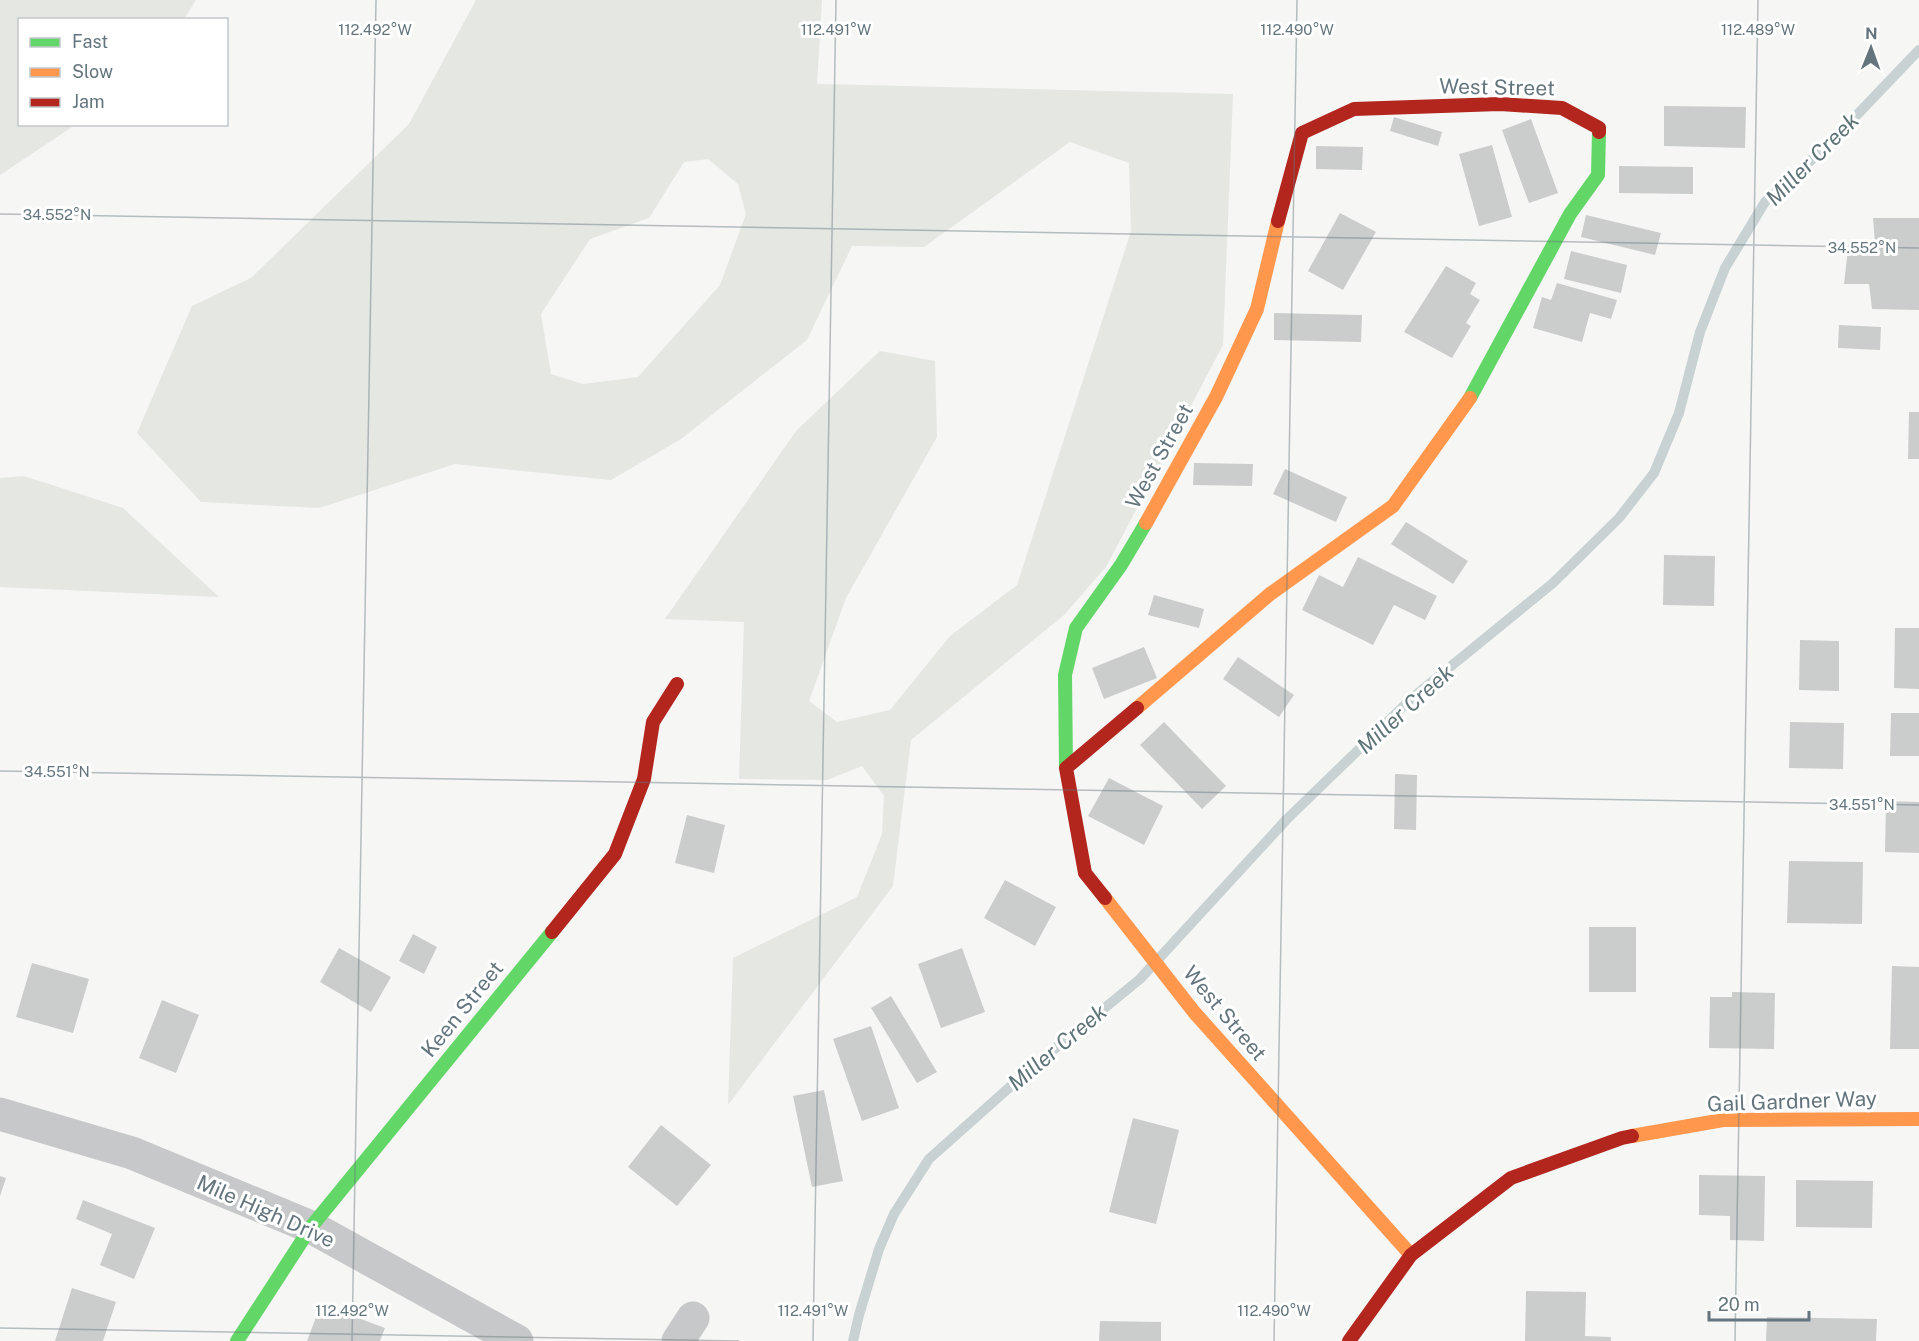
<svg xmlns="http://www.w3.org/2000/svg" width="1919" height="1341" font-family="'Public Sans',sans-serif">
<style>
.green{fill:#e5e7e3;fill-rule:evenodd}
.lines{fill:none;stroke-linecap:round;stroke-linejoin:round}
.stream{stroke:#c8d2d3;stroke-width:10}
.building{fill:#cbcdcd}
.street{stroke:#c7c8c9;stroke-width:33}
.fast{stroke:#63d668;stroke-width:14}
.slow{stroke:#ff974d;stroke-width:14}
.jam{stroke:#b3261e;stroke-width:14}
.ticks{fill:none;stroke:#64757d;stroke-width:1.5;stroke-opacity:0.45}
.labels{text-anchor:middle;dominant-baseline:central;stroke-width:6;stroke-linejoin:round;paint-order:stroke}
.street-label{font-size:21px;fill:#64757d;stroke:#fff}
.water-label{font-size:22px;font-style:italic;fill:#5f7478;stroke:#fff}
.ticks-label{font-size:15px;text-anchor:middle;fill:#64757d;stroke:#fff;stroke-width:6;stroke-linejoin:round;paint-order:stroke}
</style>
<rect width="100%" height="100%" fill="#f6f6f5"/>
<!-- green -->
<path class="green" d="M0,0H196L184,19L20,20V124L75,125L0,175Z
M476,0H822L817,84L1233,94L1223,345L1106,567L1064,615L911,740L893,886L728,1105L733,958L857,897L882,834L884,796L862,766L827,780L739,779L744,622L665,619L796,431L880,351L935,361L937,437L846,598L809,701L837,722L890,710L950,636L1017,585L1131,231L1129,163L1070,142L924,247L852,246L807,340L681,439L611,480L455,464L319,508L201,502L137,433L192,306L251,278L409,124ZM708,159L738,184L746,214L720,285L638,377L583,384L551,374L541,314L590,239L649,218L684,162Z
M24,476L123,508L219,597L0,587V478Z"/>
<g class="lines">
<!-- stream -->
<path class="stream" d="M853,1341L859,1315L879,1249L894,1214L929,1159L1030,1069L1140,979L1287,819L1412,698L1553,583L1619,518L1654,473L1679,413L1700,332L1725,268L1765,202L1831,142L1919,50"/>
</g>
<!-- building -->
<path class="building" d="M1664,106L1746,107L1745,148L1664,146Z
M1394,117L1442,132L1438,146L1390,131Z
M1531,119L1558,193L1529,203L1502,130Z
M1492,145L1512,217L1479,226L1459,154Z
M1316,146L1363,147L1362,170L1316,169Z
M1619,166L1693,167V194L1619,193Z
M1340,213L1376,232L1343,290L1308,271Z
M1586,215L1661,233L1655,255L1581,237Z
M1873,218H1919V310L1872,309L1869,284H1844L1849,241L1875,244Z
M1571,251L1627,265L1621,293L1564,279Z
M1446,266L1476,283L1470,294L1480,300L1466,323L1471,326L1452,358L1404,332Z
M1557,283L1617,300L1611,319L1590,313L1582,342L1533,328L1542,297L1551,300Z
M1274,313L1362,315L1361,342L1274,340Z
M1839,325L1881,327L1880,350L1838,348Z
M1909,412H1919V459H1908Z
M1194,463L1253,464L1252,486L1193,485Z
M1285,469L1347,497L1336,522L1273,494Z
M1406,522L1468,561L1453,584L1391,544Z
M1664,555L1715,556L1714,606L1663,605Z
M1358,557L1437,596L1425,620L1394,605L1373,645L1302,610L1319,575L1343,587Z
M1154,595L1204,609L1199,628L1148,615Z
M1895,628H1919V689L1894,688Z
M1800,640L1839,641V691L1799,690Z
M1144,647L1157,678L1104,699L1092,668Z
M1238,657L1294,695L1279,717L1223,679Z
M1891,713H1919V756H1890Z
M1164,722L1226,786L1202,809L1140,745Z
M1790,722L1844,723L1843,769L1789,768Z
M1395,774L1417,775L1416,830L1394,829Z
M1109,778L1163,806L1144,845L1088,816Z
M1886,801L1919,802V853L1885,852Z
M687,815L725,825L714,873L675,863Z
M1789,861L1863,862L1862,924L1787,923Z
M1005,880L1056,907L1035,946L984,918Z
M1589,927H1636V992H1589Z
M413,934L437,947L424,974L399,961Z
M339,948L391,977L371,1012L320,982Z
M962,948L985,1012L941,1028L918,964Z
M32,963L89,979L73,1033L16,1017Z
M1892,966L1919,967V1049H1890Z
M1732,992L1775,993L1774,1049L1709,1048L1710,997H1732Z
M891,996L937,1072L917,1083L871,1008Z
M162,1000L199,1015L176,1073L139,1058Z
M871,1026L899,1108L862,1121L833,1039Z
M824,1090L843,1181L812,1187L793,1096Z
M1133,1118L1179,1130L1156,1224L1109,1212Z
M661,1125L711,1165L677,1206L628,1167Z
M1699,1175L1765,1176L1764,1241L1730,1240V1216L1699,1215Z
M0,1176L6,1178L0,1196Z
M1796,1180L1873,1181L1872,1228L1796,1227Z
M83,1200L155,1228L134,1279L100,1265L112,1234L76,1219Z
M72,1288L116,1302L103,1341H55Z
M1526,1291L1586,1292L1585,1336L1611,1337V1341H1525Z
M321,1304L385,1328L380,1341H307Z
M1767,1317L1877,1319L1876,1341H1766Z
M1100,1321L1161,1322V1341H1099Z"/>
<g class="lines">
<!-- street -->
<path class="street" d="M0,1114L132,1153L311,1227L517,1341
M678,1341L693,1318"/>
<!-- fast -->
<path class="fast" d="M1470,398L1570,214L1598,175L1599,132
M1066,768L1065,675L1076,628L1121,565L1146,523
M237,1341L311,1227L552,932"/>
<!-- slow -->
<path class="slow" d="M1146,523L1216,397L1257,309L1278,221
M1137,708L1270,594L1393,506L1470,398
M1105,898L1194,1012L1411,1255
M1632,1136L1723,1120L1919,1119"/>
<!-- jam -->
<path class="jam" d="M1278,221L1302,133L1354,109L1500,104L1562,108L1599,128V132
M1105,898L1085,873L1066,768L1137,708
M552,932L615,854L644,779L653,722L677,684
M1349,1341L1411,1255L1511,1178L1622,1138L1632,1136"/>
</g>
<!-- ticks -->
<path class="ticks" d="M0,214L1919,248M0,771L1919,805M0,1328L739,1341M352,1341L376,0M813,1341L836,0M1274,1341L1297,0M1735,1341L1758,0"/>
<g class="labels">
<!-- street labels -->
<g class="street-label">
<text transform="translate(1497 87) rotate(1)">West Street</text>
<text transform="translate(1159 456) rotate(-61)">West Street</text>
<text transform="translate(462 1009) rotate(-51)">Keen Street</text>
<text transform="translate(1225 1013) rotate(50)">West Street</text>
<text transform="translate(1792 1101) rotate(-2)">Gail Gardner Way</text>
<text transform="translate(266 1211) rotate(24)">Mile High Drive</text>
</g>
<!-- water labels -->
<g class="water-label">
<text transform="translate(1812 159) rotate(-45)">Miller Creek</text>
<text transform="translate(1405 709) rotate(-42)">Miller Creek</text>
<text transform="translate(1057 1047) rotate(-40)">Miller Creek</text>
</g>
</g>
<g class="ticks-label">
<text x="375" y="35">112.492°W</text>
<text x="836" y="35">112.491°W</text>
<text x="1297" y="35">112.490°W</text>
<text x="1758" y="35">112.489°W</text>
<text x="57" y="220">34.552°N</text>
<text x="1862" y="253">34.552°N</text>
<text x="57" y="777">34.551°N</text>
<text x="1862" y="810">34.551°N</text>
<text x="352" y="1316">112.492°W</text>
<text x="813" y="1316">112.491°W</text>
<text x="1274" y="1316">112.490°W</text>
</g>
<!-- legend -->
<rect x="18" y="18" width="210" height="108" fill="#ffffff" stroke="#c1c8cb" stroke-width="1.5"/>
<rect x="30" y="38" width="30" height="9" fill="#63d668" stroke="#c1c8cb" stroke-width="1.5"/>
<text x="72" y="48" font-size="18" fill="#64757d">Fast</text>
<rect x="30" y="68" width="30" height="9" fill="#ff974d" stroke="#c1c8cb" stroke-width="1.5"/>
<text x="72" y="78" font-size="18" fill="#64757d">Slow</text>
<rect x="30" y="98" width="30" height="9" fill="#b3261e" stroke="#c1c8cb" stroke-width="1.5"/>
<text x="72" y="108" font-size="18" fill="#64757d">Jam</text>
<!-- north arrow -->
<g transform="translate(1871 48) rotate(1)" stroke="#ffffff" stroke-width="4.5" paint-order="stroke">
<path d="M0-4.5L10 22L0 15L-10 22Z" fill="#64757d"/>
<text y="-9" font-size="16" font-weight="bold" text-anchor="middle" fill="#64757d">N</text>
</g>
<!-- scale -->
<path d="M1709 1311v9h100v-9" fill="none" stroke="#64757d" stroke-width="3"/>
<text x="1718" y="1311" font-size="18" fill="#64757d" stroke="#ffffff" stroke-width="4.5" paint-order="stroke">20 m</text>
</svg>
